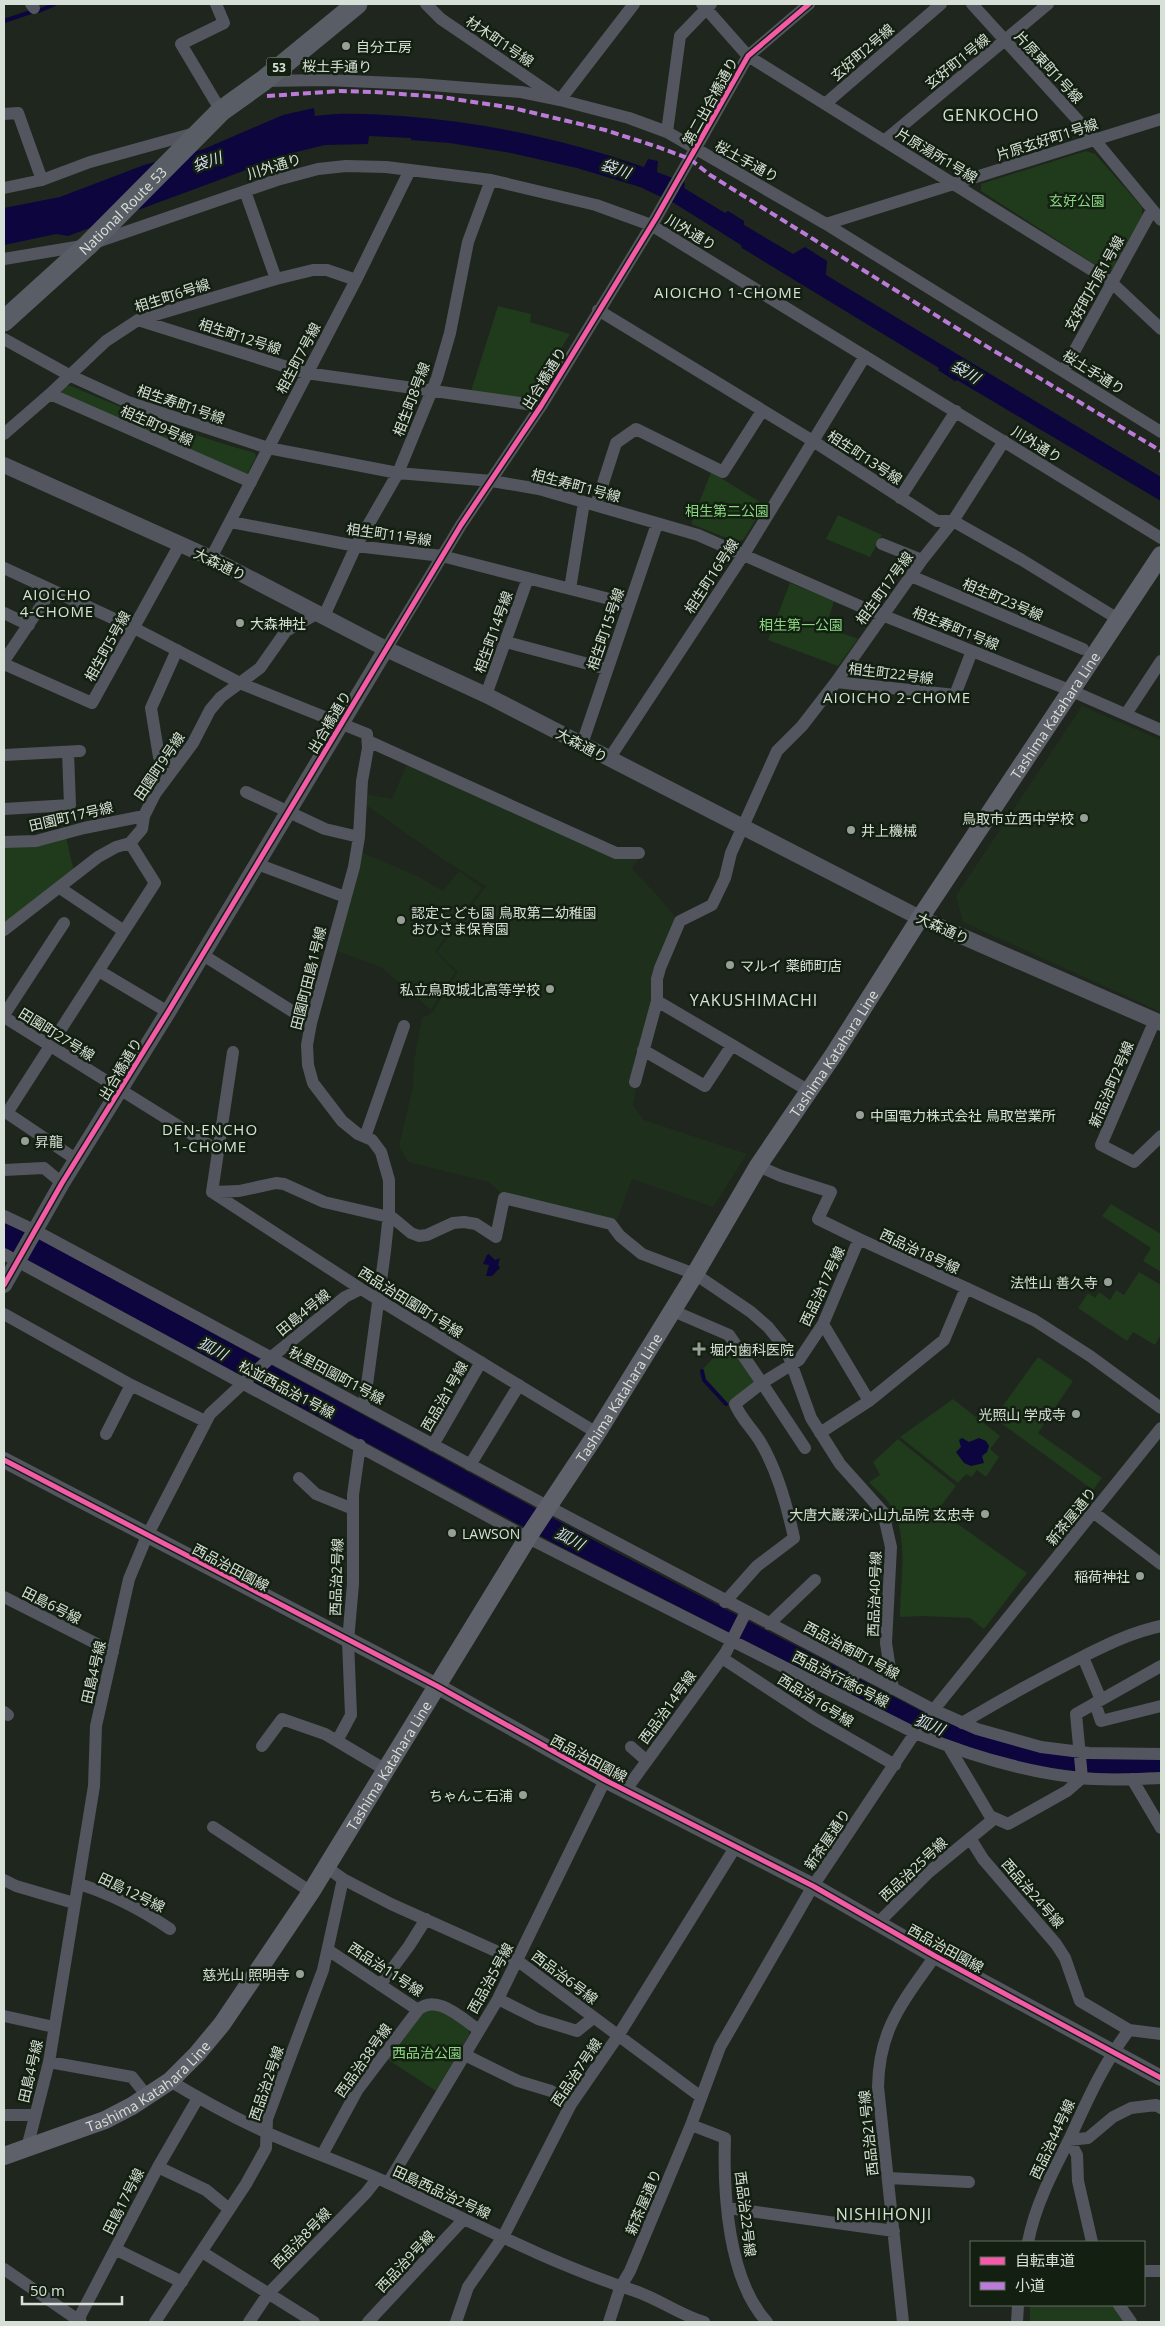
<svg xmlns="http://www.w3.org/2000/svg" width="1165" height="2326" font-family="'Open Sans','Noto Sans JP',sans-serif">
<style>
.built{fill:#1e2f1c}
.green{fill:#1f3b1c}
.water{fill:#0d053d}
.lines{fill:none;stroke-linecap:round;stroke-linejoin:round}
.stream{stroke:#0d053d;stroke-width:4}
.minor{stroke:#53565e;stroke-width:12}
.tertiary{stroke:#53565e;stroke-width:16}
.secondary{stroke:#5e616a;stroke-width:18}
.trunk{stroke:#595e66;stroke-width:21}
.quiet{stroke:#bd7bd9;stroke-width:4;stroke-dasharray:8 4;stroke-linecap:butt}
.cycleway-casing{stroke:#132011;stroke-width:8}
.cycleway{stroke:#f35aa7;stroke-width:5}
.poi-dot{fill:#979f96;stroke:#132011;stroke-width:2}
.labels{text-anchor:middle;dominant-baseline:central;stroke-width:5;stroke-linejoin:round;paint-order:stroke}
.shield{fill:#132011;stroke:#9ca69b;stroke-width:1}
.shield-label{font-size:12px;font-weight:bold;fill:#d7e0d6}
.street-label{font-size:14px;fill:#d7e0d6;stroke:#132011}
.poi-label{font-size:14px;fill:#d7e0d6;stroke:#132011;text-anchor:start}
.park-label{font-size:14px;fill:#8ad681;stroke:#132011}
.water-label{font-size:15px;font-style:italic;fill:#d8ddf1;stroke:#132011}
.neighbourhood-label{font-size:15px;letter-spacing:1px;fill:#d7e0d6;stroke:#132011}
.quarter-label{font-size:16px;letter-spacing:1px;fill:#d7e0d6;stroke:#132011}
</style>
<rect width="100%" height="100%" fill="#1f261e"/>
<!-- built -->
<path class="built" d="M1082,706L1161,740V1012L963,922L956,896Z
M408,762L640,856L632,869L656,894L676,918L631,1082L636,1088L633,1105L644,1120L747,1154L713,1207L632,1179L617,1220L517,1201V1198L501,1193L489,1182L408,1162L399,1146L413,1087L414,1061L422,1018L432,1013L458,972L437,952L486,886L441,858L366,805V794L392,799Z
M361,852L417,876L443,891L459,871L482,888L435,951L455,972L431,1010L381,967L335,950Z"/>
<!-- green -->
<path class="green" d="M1086,151L1095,154L1142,207V216L1112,270L1105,271L981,191V184Z
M498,306L531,314L530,322L570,334L530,399L471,391Z
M64,386H71C132,412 192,436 255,453L256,457L247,474L61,393Z
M711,472L765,505L743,540L737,542L691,524Z
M838,515L882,535L870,557L826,539Z
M790,583L834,601L826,627L858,639L838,666L768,640Z
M66,837L74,872L6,925L4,922V846Z
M1111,1204L1161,1234V1272L1143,1261L1151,1248L1102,1216Z
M1139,1272L1161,1285V1335L1155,1345L1133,1332L1127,1341L1078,1308L1088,1293L1095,1298L1099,1292L1110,1300L1116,1290L1124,1295Z
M729,1341L755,1382L727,1404L705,1380L703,1369Z
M1038,1357L1073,1381L1038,1433L1102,1478L1093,1490L994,1418Z
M953,1399L1000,1436L990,1449L999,1457L986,1477L977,1470L972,1477L966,1474L958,1483L900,1437Z
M898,1439L956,1486L938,1510L1027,1573L984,1629L970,1618L923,1616L900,1617C900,1580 911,1530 886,1499C881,1493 874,1488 869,1482L880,1475L873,1462Z
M425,2009H440L469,2028V2035L436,2091L387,2059Z
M1030,2305H1115L1127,2322H1030Z"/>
<!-- water -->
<path class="water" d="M314,108L315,116C344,112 373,114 402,116C485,122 566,140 644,167L648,159L658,161L657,172L685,183L684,188L725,213L728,211L744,221V225L793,254L805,247L827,261L826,275L1161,477V501L984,396L957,380L955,381L938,370L939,368L742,248L741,245L674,203L640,187L577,168L511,153L450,143L411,140V138L369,136L368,144L325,145L292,153L68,236L56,234L4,245V208L60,197L144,165L204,149L283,115Z
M4,1223L19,1228L610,1549L919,1710L943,1720L1100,1759H1161V1772C1107,1776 1050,1772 997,1756C967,1748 940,1736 911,1725L563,1548L4,1248Z
M489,1254L495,1260L500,1258L498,1265L500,1268L492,1276H486L489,1265L483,1264L487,1255Z
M962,1438L969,1442L979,1438L986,1441L989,1446L987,1452L982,1456L984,1463L971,1466L964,1463L956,1452L961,1447L959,1440Z"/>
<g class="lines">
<!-- stream -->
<path class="stream" d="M39,11L55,4
M4,21L31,12
M702,1371L704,1380L726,1404"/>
<!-- minor -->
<path class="minor" d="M31,4L34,8
M216,4L224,23L181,44L221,111
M426,4L441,19L560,100L634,4
M702,4L748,56L1111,282L1161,329
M972,4L1085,128L1161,220
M264,81L326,80L418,84L521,92L560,100L629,118L667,132L826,224L1161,432
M825,104L941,4
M4,114L18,113L42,180
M667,132L680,36L711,4
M884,141L1048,4
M4,188L42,180L90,162L195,133
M245,191L276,279
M826,224L1161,119
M4,259L88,245L277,180L318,169L346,166L386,167L491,180L596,205L651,225L1161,538
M598,310L813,441L937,521H953L1022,560L1118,619
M138,320L306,373L541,406
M4,339L69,375L128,402L268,448L398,473L492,481L539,489L698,535L862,607L1072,691L1161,730
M1064,370L1152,210
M50,394L251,482
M4,434L50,394L106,341L138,320L276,279L313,270H327L356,280
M900,498L956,411
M596,505L616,443L636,429L723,472L762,411
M231,522L356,546L442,556L629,604
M882,544L922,560
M211,558L356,280L410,170
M4,568L134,628L242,684L367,734L368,748L362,781L359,837L354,867L311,1023L307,1045L308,1065L313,1083L342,1121L358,1134L372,1140L381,1152L389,1180V1213L385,1251L364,1407
M911,576L1083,649
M570,589L584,502
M4,613L29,625
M324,616L356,546L398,473L437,378L450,333L468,242L491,180
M506,642L607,669
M386,649L461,525L541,406L656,218L748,56L809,4
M4,661L51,591
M4,664L92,703L180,544
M836,682L955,695L972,651
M486,695L528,578
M1126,714L1161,661
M368,741L616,853H639
M582,744L657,524
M4,755L80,751
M609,759L744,554L865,356
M176,764L159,757L151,708L177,650
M246,792L325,829L359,837
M4,809L70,805L68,752
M4,842L36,841L84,828L144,816
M257,864L345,897
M60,888L124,931L155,883L130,843
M4,930L98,857L116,847L130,843L142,829L144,816L155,794L193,743L210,710L221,697L260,668L286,631L318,613
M203,955L311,1023
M99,971L168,1012
M657,1001L732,1045
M4,1015L64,923
M4,1017L217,1150
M1155,1020L1101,1145L1134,1162L1161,1136
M643,1050L705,1086L732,1045L809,1091
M635,1082L657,1001V979L660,968L680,921L712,905L725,878L731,853L777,751L802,726L836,682L922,560L953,521L1004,441
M4,1112L7,1113L124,931
M7,1113L77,1160
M365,1137L404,1026
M4,1170L44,1168L62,1183
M212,1192L239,1191L276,1183L284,1184L324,1202L393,1218L411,1233L419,1236L427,1235L453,1223L464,1222L476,1224L496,1237L504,1198L611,1224L620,1236L642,1254L695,1274L751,1312L768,1327L786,1349L811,1418L840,1464L883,1512L891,1547L886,1643L893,1689
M212,1192L361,1289L597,1433
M212,1192L233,1052
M4,1216L36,1231L549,1507L934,1710L977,1729L1041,1747L1089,1753L1161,1754
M4,1254L528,1538L915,1733C968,1755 1024,1772 1081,1778C1107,1781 1135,1779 1161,1778
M966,1288L1034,1320L1090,1356L1161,1408
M671,1310L729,1335L762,1383L799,1360L823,1324L859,1239L818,1219L831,1192L781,1176L758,1166
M4,1314L131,1385L205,1421
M823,1324L869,1401L944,1340L966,1288L859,1239
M820,1433L869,1401
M106,1434L131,1385
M360,1445L353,1495V1584L348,1641L351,1715L337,1741L384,1769
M433,1445L481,1362
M470,1465L519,1385
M299,1478L316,1494L353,1509
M1093,1512L1161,1564
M4,1597L113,1652
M725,1602L757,1566L794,1538C787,1505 778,1472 761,1443C753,1429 741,1419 735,1404L762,1383L805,1448
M769,1624L815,1580
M1083,1657L1101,1700
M722,1658L815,1719L895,1765
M843,1697L857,1670
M1095,1703L1101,1721L1161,1706
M4,1712L8,1715
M962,1723C1001,1700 1040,1678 1080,1658C1106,1645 1132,1632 1161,1626
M262,1746L282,1719L325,1734L337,1741
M631,1747L647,1761
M949,1747L990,1816L1008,1824L1067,1791L1082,1778
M1082,1778L1076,1714L1161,1666
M1132,1779L1161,1828
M625,1791L726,1652L746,1612
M213,1827L311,1892
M970,1838L983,1859L1056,1944L1065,1958L1080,2001L1129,2030C1103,2064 1087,2101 1069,2140C1052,2173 1035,2206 1028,2242
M343,1879L391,1904L518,1961L701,2097
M4,1880L16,1886L74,1903
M79,1884C111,1894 142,1910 170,1929
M878,1923L929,1872L995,1818
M328,1950L418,2010C437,1993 462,2019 479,2030
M380,1985L409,1946L426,1919
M498,1999L538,2019L577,2031L593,2018
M4,2016L54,2027
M1129,2030L1161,2034
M465,2055L518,2081L551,2091L571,2104
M49,2062L132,2077L147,2096
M170,2081C200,2099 231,2116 263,2131C303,2149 346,2164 386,2182C468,2220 549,2263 635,2291C659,2299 680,2315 704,2322
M4,2115H35
M691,2125L725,2138C723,2193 728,2280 767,2322
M27,2148L49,2062L94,1786L96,1726L129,1579L147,1536L210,1414L268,1360L345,1297L361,1289
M322,2155L358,2089L418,2010
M158,2167L206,2190L229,2209
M888,2178L969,2182
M388,2183L498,1999L605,1780
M728,2208L894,2231
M1092,2242L1078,2181L1077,2155L1069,2140L1088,2138L1113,2117L1131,2108L1156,2105L1161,2108
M115,2249L182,2282
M202,2252L314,2322
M4,2269L81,2322
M1144,2271H1161
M1119,2305L1131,2322
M78,2320L158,2167L198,2098
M155,2322L246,2184L266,2148L267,2119L323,1970L343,1879L326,1867
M249,2322L268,2294L366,2193L377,2179
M368,2322L463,2220
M456,2322L468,2287L503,2237L571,2104L618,2036L736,1846
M609,2322L620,2288L630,2271L691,2125L720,2047L813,1886L915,1733L1161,1428
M903,2322L878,2087C879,2028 903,2002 935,1956
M1017,2322L1018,2305"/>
<!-- tertiary -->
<path class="tertiary" d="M4,465L211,558L386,649L486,695L920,918L1161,1023
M4,1285L62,1183L168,1012L386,649
M4,1460L437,1686L605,1780L813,1886L935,1956L1161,2078"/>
<!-- secondary -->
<path class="secondary" id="s1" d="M4,2156L105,2120L132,2106L170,2081L197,2054L222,2024L311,1892L530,1534L597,1433L695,1274L758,1166L834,1054L920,918L1161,555"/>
<!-- trunk -->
<path class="trunk" id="s2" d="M4,321L88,245L221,111L263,81L357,4"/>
<!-- quiet -->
<path class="quiet" d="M267,96L340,91L375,92L441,97L513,108L605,130L658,147L690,159L710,175L966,334L1161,451"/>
<!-- cycleway casing -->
<g class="cycleway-casing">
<path id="cycleway" d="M4,1285L62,1183L168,1012L461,525L541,406L656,218L748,56L809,4
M4,1460L437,1686L605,1780L813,1886L935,1956L1161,2078"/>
</g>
<!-- cycleway -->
<use href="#cycleway" class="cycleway"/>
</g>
<!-- markers -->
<g class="poi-dot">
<circle cx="346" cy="46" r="5"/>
<circle cx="240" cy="623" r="5"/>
<circle cx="1084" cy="818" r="5"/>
<circle cx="851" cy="830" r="5"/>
<circle cx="401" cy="920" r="5"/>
<circle cx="730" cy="965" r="5"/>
<circle cx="550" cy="989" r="5"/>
<circle cx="860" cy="1115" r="5"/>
<circle cx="25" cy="1141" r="5"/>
<circle cx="1108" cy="1282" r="5"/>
<path d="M696.5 1341.5h5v5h5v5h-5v5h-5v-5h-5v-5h5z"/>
<circle cx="1076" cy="1414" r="5"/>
<circle cx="985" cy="1514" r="5"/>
<circle cx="452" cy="1533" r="5"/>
<circle cx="1140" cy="1576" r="5"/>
<circle cx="523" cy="1795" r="5"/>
<circle cx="300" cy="1974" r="5"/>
</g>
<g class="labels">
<!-- shield labels -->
<rect class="shield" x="266.5" y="57.5" width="25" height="19" rx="4"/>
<g class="shield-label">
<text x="279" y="67">53</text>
</g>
<!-- street labels -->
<g class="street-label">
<text transform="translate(500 41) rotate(34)">材木町1号線</text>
<text transform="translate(862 52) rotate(-41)">玄好町2号線</text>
<text transform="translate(957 61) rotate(-39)">玄好町1号線</text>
<text transform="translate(337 66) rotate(1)">桜土手通り</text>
<text transform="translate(1049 67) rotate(47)">片原東町1号線</text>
<text transform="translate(710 101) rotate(-61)">第二出合橋通り</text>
<text transform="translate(1047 139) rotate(-18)">片原玄好町1号線</text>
<text transform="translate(937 155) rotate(31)">片原湯所1号線</text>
<text transform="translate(747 161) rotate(29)">桜土手通り</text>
<text transform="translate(274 166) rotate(-17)">川外通り</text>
<text stroke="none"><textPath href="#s2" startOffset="162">National Route 53</textPath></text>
<text transform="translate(691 232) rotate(31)">川外通り</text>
<text transform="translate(1094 283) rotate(-61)">玄好町片原1号線</text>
<text transform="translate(172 295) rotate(-18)">相生町6号線</text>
<text transform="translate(240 336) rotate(18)">相生町12号線</text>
<text transform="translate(298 358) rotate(-62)">相生町7号線</text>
<text transform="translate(1094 372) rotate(32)">桜土手通り</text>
<text transform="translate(544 378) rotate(-58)">出合橋通り</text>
<text transform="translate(411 399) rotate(-69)">相生町8号線</text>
<text transform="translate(181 404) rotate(19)">相生寿町1号線</text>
<text transform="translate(157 425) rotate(24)">相生町9号線</text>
<text transform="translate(1037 444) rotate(32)">川外通り</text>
<text transform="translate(865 457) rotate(33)">相生町13号線</text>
<text transform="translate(576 485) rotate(15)">相生寿町1号線</text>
<text transform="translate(389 534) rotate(8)">相生町11号線</text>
<text transform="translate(220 564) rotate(26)">大森通り</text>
<text transform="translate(711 576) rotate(-57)">相生町16号線</text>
<text transform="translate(884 588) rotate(-54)">相生町17号線</text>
<text transform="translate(1003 599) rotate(23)">相生町23号線</text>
<text transform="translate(956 628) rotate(22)">相生寿町1号線</text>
<text transform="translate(605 629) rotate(-71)">相生町15号線</text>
<text transform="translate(493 632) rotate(-70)">相生町14号線</text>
<text transform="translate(107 646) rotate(-61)">相生町5号線</text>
<text transform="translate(891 673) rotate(7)">相生町22号線</text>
<text stroke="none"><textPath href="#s1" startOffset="1812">Tashima Katahara Line</textPath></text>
<text transform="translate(329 722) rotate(-59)">出合橋通り</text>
<text transform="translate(582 745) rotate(28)">大森通り</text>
<text transform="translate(159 766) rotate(-56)">田園町9号線</text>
<text transform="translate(71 816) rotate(-13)">田園町17号線</text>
<text transform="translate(943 928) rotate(24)">大森通り</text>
<text transform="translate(308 978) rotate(-76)">田園町田島1号線</text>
<text transform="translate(57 1034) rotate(32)">田園町27号線</text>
<text stroke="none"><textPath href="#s1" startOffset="1408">Tashima Katahara Line</textPath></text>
<text transform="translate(120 1069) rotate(-59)">出合橋通り</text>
<text transform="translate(1111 1084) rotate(-67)">新品治町2号線</text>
<text transform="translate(920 1251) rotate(25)">西品治18号線</text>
<text transform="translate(822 1286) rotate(-65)">西品治17号線</text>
<text transform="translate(411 1302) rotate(32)">西品治田園町1号線</text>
<text transform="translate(303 1312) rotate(-39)">田島4号線</text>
<text transform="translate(337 1375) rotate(28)">秋里田園町1号線</text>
<text transform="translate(287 1389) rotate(28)">松並西品治1号線</text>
<text transform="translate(444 1396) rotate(-60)">西品治1号線</text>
<text stroke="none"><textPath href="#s1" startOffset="1002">Tashima Katahara Line</textPath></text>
<text transform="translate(1071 1516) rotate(-51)">新茶屋通り</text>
<text transform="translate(231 1567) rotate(28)">西品治田園線</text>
<text transform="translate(336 1577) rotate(-88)">西品治2号線</text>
<text transform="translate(874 1594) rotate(-88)">西品治40号線</text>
<text transform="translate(52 1605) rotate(27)">田島6号線</text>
<text transform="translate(852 1650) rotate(28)">西品治南町1号線</text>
<text transform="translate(93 1672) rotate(-77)">田島4号線</text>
<text transform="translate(841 1679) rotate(27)">西品治行徳6号線</text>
<text transform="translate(816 1700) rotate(32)">西品治16号線</text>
<text transform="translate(667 1707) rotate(-54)">西品治14号線</text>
<text transform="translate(589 1758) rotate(28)">西品治田園線</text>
<text stroke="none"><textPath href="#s1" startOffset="568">Tashima Katahara Line</textPath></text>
<text transform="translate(827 1839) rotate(-56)">新茶屋通り</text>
<text transform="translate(913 1869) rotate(-43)">西品治25号線</text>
<text transform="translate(132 1892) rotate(26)">田島12号線</text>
<text transform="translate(1033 1893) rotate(49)">西品治24号線</text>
<text transform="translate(946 1948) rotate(29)">西品治田園線</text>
<text transform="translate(386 1969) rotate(33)">西品治11号線</text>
<text transform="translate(565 1977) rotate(37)">西品治6号線</text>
<text transform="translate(490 1978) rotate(-61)">西品治5号線</text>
<text transform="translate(363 2060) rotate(-55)">西品治38号線</text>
<text transform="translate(30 2071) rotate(-77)">田島4号線</text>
<text transform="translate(576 2072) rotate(-56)">西品治7号線</text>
<text stroke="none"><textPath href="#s1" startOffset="162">Tashima Katahara Line</textPath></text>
<text transform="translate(266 2083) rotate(-71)">西品治2号線</text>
<text transform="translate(868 2133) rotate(-96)">西品治21号線</text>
<text transform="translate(1052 2139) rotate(-65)">西品治44号線</text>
<text transform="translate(442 2192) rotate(25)">田島西品治2号線</text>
<text transform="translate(123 2201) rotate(-63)">田島17号線</text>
<text transform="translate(643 2202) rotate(-67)">新茶屋通り</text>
<text transform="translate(746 2214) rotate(83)">西品治22号線</text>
<text transform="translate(301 2238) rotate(-46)">西品治8号線</text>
<text transform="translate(405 2261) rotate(-47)">西品治9号線</text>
</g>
<!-- poi labels -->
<g class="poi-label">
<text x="356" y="46">自分工房</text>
<text x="250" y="623">大森神社</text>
<text x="1074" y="818" text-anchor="end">鳥取市立西中学校</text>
<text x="861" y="830">井上機械</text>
<text x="411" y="912">認定こども園 鳥取第二幼稚園<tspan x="411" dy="16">おひさま保育園</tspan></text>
<text x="740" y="965">マルイ 薬師町店</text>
<text x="540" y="989" text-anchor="end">私立鳥取城北高等学校</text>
<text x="870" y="1115">中国電力株式会社 鳥取営業所</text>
<text x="35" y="1141">昇龍</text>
<text x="1098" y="1282" text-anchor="end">法性山 善久寺</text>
<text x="710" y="1349">堀内歯科医院</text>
<text x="1066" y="1414" text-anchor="end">光照山 学成寺</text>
<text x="975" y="1514" text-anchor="end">大唐大巖深心山九品院 玄忠寺</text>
<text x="462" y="1533">LAWSON</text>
<text x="1130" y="1576" text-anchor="end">稲荷神社</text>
<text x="513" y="1795" text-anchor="end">ちゃんこ石浦</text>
<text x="290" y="1974" text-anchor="end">慈光山 照明寺</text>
</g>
<!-- park labels -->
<g class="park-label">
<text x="1077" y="200">玄好公園</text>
<text x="727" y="510">相生第二公園</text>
<text x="801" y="624">相生第一公園</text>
<text x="427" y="2052">西品治公園</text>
</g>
<!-- water labels -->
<g class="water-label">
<text transform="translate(207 161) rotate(-19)">袋川</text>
<text transform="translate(616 168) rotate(19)">袋川</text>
<text transform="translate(966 371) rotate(31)">袋川</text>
<text transform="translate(213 1348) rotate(28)">狐川</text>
<text transform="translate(570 1538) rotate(28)">狐川</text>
<text transform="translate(930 1724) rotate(23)">狐川</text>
</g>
<!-- neighbourhood labels -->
<g class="neighbourhood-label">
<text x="728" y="292">AIOICHO 1-CHOME</text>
<text x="57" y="594">AIOICHO<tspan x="57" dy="17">4-CHOME</tspan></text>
<text x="897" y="697">AIOICHO 2-CHOME</text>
<text x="210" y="1129">DEN-ENCHO<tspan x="210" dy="17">1-CHOME</tspan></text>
</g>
<!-- quarter labels -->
<g class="quarter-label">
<text x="991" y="115">GENKOCHO</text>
<text x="754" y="1000">YAKUSHIMACHI</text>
<text x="884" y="2214">NISHIHONJI</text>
</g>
</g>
<!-- border -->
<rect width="1165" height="2326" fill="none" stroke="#d7e0d6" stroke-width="10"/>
<!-- legend -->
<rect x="970" y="2241" width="175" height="65" fill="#132011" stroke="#616d60"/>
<rect x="980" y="2257" width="25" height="8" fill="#f35aa7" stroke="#616d60"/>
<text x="1015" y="2266" font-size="15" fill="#d7e0d6">自転車道</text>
<rect x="980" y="2282" width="25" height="8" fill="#bd7bd9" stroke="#616d60"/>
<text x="1015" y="2291" font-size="15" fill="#d7e0d6">小道</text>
<!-- scale -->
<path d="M22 2296v8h100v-8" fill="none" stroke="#d7e0d6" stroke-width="2.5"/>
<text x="30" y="2296" font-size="15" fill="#d7e0d6" stroke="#132011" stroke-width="4" paint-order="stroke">50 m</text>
</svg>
